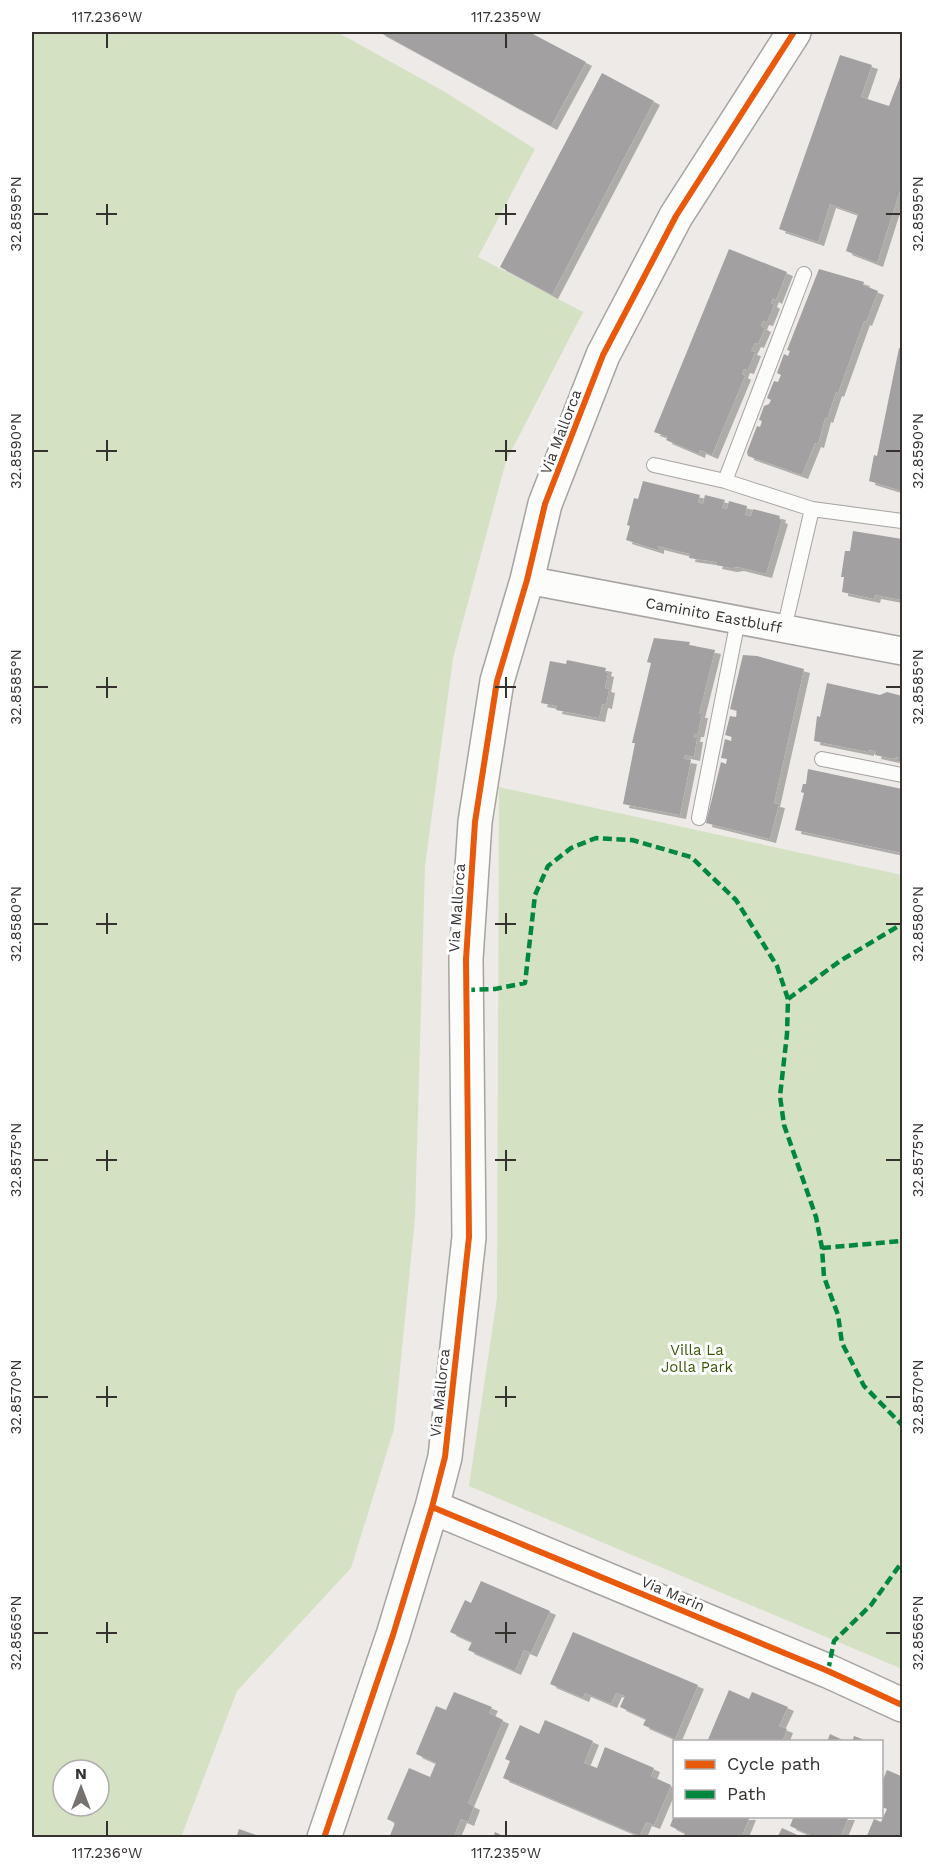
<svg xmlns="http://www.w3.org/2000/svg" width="934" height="1869" font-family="'Work Sans',sans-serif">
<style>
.green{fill:#d4e1c3;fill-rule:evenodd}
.building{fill:#a2a0a0;filter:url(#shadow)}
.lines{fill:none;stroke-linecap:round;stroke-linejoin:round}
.lane-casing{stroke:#a6a3a1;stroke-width:16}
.street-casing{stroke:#a6a3a1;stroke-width:30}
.secondary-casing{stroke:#a6a3a1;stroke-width:36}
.lane{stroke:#fcfcfb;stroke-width:14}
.street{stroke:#fcfcfb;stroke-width:27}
.secondary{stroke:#fcfcfb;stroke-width:33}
.quiet{stroke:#00873e;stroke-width:4.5;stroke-dasharray:9 4.5;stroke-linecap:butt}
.cycleway-casing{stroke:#fff;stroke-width:10}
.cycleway{stroke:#e8590c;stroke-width:6}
.ticks{fill:none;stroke:#34312f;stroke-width:2}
.labels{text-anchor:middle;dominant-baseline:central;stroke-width:6;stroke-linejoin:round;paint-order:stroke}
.street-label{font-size:15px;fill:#34312f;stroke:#fff}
.park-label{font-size:15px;fill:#375405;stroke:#fff}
.neatline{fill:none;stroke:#34312f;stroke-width:2}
.ticks-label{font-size:15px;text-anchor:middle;fill:#34312f}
</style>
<defs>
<filter id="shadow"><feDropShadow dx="6" dy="4" stdDeviation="0" flood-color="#0004"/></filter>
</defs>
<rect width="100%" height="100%" fill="#edeae7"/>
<!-- green -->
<path class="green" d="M32,32H337L445,92L535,149L478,257L583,312L506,461L453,658L425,866L415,1218L394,1429L351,1568L237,1691L181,1837L32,1838ZM63,1770H99V1806H63Z
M499,787L902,875V1669L469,1486L497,1298Z"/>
<!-- building -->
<path class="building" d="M379,32H529L586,62L551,126Z
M840,55L872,65L861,97L889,106L902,72V184L877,263L846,251L858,214L830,204L818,242L779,229Z
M602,73L654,101L552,295L500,267Z
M729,249L787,272L776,300L773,298L771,303L774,305L767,322L763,321L761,326L765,328L758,344L755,343L751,351L755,352L748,370L744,369L742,374L745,376L712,455L700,450L699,454L666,440L668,437L654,432Z
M819,269L864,282L863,285L878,291L866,322L864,321L838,393L836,392L827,419L825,418L818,444L815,443L802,475L748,456L747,452L757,426L760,427L762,421L759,420L764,406L769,404L771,400L767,398L774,381L778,382L781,375L777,373L784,354L788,356L790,351L787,350Z
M899,348L902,349V491L869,481L874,455L877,456Z
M643,481L700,495L698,502L703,504L705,495L725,500L722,508L727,509L729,501L747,506L745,515L751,516L753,509L780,516L779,519L782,520L766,574L738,567L731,568L716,565L717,562L689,558L690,554L658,546V550L626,540L630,526L627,525L634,498L638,499Z
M853,531L902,539V600L875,595L874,599L842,592L844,577H841L845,551H850Z
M654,638L690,642L689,645L715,650L699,714H702L698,733H695L694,738H697L694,757L685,755L684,759L691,760L680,815L623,804L635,743H632L651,663L647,662Z
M743,655L757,656L804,669L774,803L779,804L770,839L706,823L721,762L726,764L727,759L721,758L725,739L731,741L732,737L725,735L730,716L736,717L737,711L730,709Z
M567,660L606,668L605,672L608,673L605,688L609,689L606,705L602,704L599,718L556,710L557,706L541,703L550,661L566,664Z
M827,683L880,695L887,692L902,696V762L897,761L898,757L893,759L875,755L876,751L868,750V752L814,741L817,716L820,717Z
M808,769L902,789V853L795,830L804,793L801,792L803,784H806Z
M481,1581L550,1611L531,1653L524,1650L515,1671L468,1650L472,1642L450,1632L465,1600L471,1603Z
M573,1632L698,1685L675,1739L643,1725L646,1719L620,1707L625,1696L616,1693L611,1704L585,1693L583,1698L550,1684Z
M729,1690L749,1699L752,1692L788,1707L779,1726L787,1729L782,1742H707Z
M454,1692L492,1707L489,1713L503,1720L468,1803L474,1806L468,1822L461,1819L453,1838H389L395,1823L387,1819L409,1768L430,1777L436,1763L416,1754L436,1706L446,1710Z
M545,1720L593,1741L584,1763L597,1768L605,1747L654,1768L651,1776L671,1785L654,1825L646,1822L640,1836L503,1778L510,1761L505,1759L520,1725L539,1734Z
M830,1734L847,1742H827Z
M854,1736L867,1741V1742H852Z
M887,1770L901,1776L902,1771V1838H866L874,1819L881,1822L887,1809L882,1807V1782Z
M674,1816H750L741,1838H683L685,1833L670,1826Z
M794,1816H849L840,1838H817L790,1826Z
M782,1828L804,1838H777Z
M239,1829L262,1837V1838H236Z
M495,1832L507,1838H493Z"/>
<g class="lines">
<!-- lane casing -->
<g class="lane-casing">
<path id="lane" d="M804,274L725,481L812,509
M654,465L725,481
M784,629L812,509L902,521
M822,759L902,775
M699,818L738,620"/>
</g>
<!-- street casing -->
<g class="street-casing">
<g id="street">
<path id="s1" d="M527,580L902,651"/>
</g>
</g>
<!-- secondary casing -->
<g class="secondary-casing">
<path id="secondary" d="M432,1507L828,1671L902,1705
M324,1838L393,1635L432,1507L445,1457L469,1237L466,959L475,822L497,681L527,580L545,504L603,355L676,216L794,32"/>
</g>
<!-- lane -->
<use href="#lane" class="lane"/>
<!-- street -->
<use href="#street" class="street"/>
<!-- secondary -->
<use href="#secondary" class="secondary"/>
<!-- quiet -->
<path class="quiet" d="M466,990L495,989L525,983L535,895L548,866L571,848L596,838L632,840L691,857L736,900L777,966L788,999L787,1034L780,1096L784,1125L816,1217L822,1248L824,1277L838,1315L842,1343L864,1386L902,1425
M788,999L840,961L902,924
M822,1248L902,1241
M828,1671L834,1641L871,1605L902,1562"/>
<!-- cycleway casing -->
<g class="cycleway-casing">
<path id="cycleway" d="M432,1507L828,1671L902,1705
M324,1838L393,1635L432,1507L445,1457L469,1237L466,959L475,822L497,681L527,580L545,504L603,355L676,216L794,32"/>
</g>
<!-- cycleway -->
<use href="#cycleway" class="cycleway"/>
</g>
<!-- ticks -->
<path class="ticks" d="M107,33V48M506,33V48M107,204V225M506,204V225M33,214H48M96,214H117M495,214H516M886,214H901M107,440V461M506,440V461M33,451H48M96,451H117M495,451H516M886,451H901M107,677V698M506,677V698M33,687H48M96,687H117M495,687H516M886,687H901M107,913V934M506,913V934M33,924H48M96,924H117M495,924H516M886,924H901M107,1150V1171M506,1150V1171M33,1160H48M96,1160H117M495,1160H516M886,1160H901M107,1386V1407M506,1386V1407M33,1397H48M96,1397H117M495,1397H516M886,1397H901M107,1622V1643M506,1622V1643M33,1633H48M96,1633H117M495,1633H516M886,1633H901M107,1821V1836M506,1821V1836"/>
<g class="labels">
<!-- street labels -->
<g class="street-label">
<text transform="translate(561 432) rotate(-69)">Via Mallorca</text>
<text stroke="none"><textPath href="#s1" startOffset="190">Caminito Eastbluff</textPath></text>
<text transform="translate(457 908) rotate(-86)">Via Mallorca</text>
<text transform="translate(440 1393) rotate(-84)">Via Mallorca</text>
<text transform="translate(673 1594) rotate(23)">Via Marin</text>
</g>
<!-- park labels -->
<g class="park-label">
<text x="697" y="1350">Villa La<tspan x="697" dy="17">Jolla Park</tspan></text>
</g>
</g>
<!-- border -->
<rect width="934" height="1869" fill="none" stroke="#ffffff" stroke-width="66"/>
<!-- legend -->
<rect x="673" y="1740" width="210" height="78" fill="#ffffff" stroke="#aeadac" stroke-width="1.5"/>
<rect x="685" y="1760" width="30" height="9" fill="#e8590c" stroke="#aeadac" stroke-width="1.5"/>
<text x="727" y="1770" font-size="18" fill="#34312f">Cycle path</text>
<rect x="685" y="1790" width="30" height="9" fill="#00873e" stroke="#aeadac" stroke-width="1.5"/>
<text x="727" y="1800" font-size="18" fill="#34312f">Path</text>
<!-- north arrow -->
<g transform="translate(81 1788)"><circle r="28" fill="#ffffff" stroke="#aeadac" stroke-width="1.5"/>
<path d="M0-4.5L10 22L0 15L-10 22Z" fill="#75726f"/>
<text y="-9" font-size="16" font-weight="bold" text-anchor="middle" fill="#34312f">N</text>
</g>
<rect x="33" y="33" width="868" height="1803" class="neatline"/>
<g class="ticks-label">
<text x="107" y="22">117.236°W</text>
<text x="506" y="22">117.235°W</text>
<text transform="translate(16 214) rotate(-90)" y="5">32.8595°N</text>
<text transform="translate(918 214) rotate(-90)" y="5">32.8595°N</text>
<text transform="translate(16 451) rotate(-90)" y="5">32.8590°N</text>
<text transform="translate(918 451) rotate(-90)" y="5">32.8590°N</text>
<text transform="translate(16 687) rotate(-90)" y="5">32.8585°N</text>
<text transform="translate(918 687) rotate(-90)" y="5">32.8585°N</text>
<text transform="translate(16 924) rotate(-90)" y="5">32.8580°N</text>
<text transform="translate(918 924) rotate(-90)" y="5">32.8580°N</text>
<text transform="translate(16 1160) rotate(-90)" y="5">32.8575°N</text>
<text transform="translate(918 1160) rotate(-90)" y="5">32.8575°N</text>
<text transform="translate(16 1397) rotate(-90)" y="5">32.8570°N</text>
<text transform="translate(918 1397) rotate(-90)" y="5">32.8570°N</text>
<text transform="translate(16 1633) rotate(-90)" y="5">32.8565°N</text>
<text transform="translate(918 1633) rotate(-90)" y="5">32.8565°N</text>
<text x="107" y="1858">117.236°W</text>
<text x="506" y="1858">117.235°W</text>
</g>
</svg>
